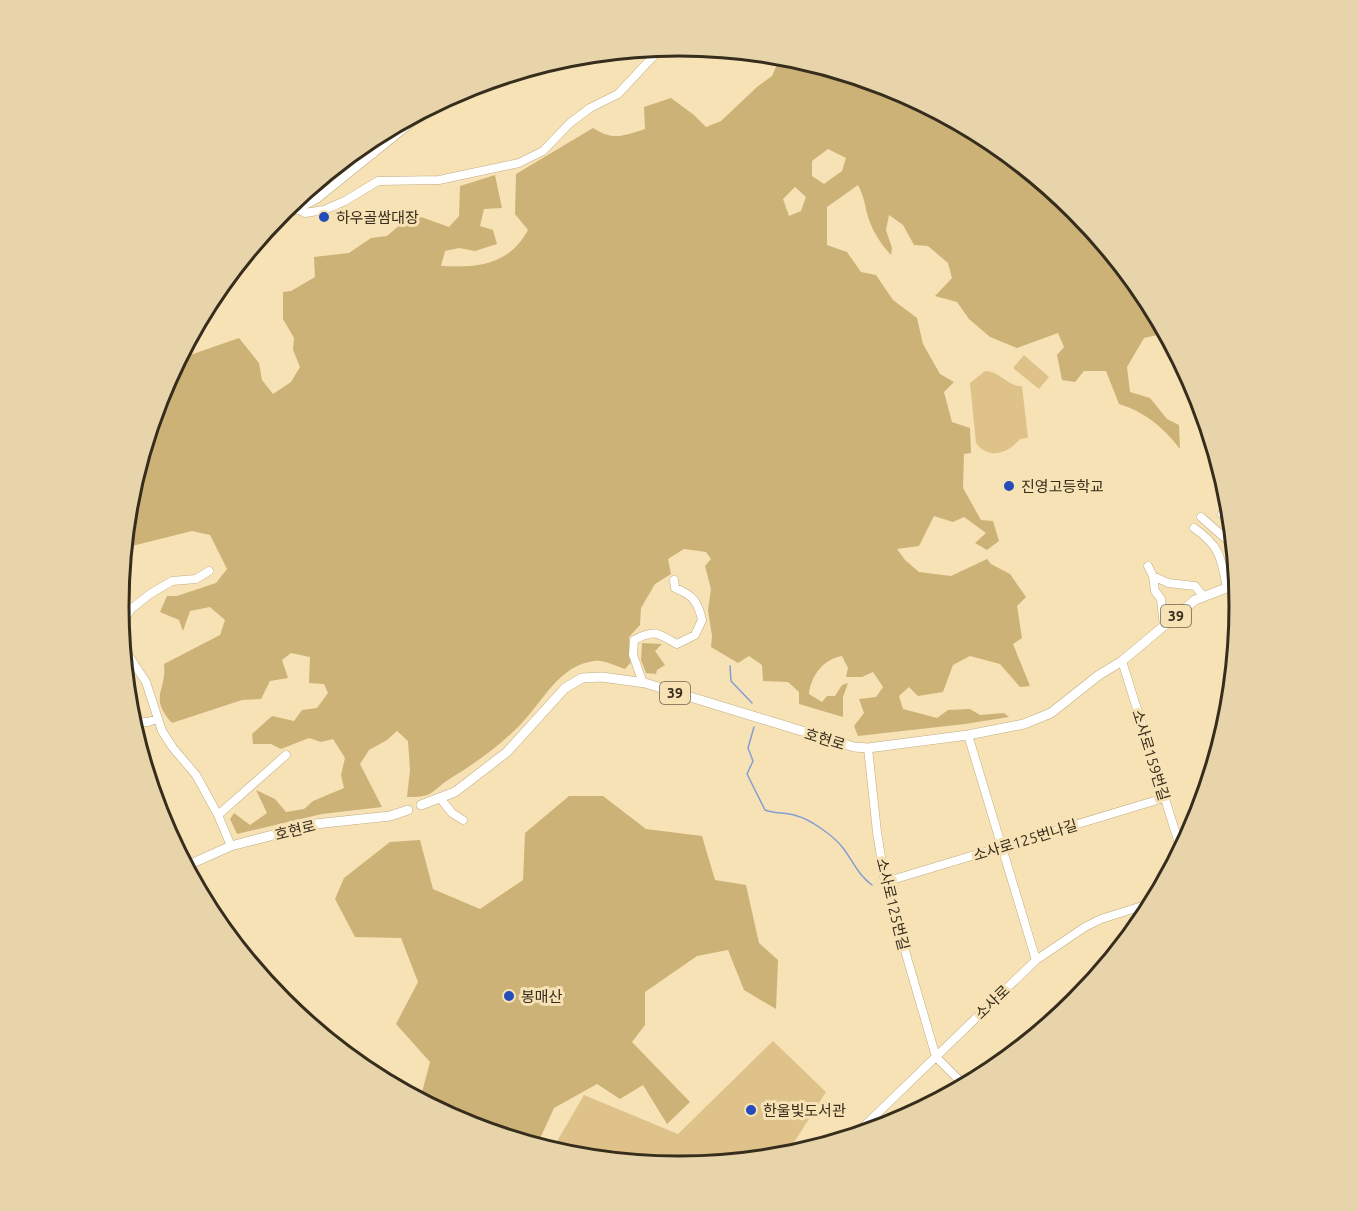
<svg xmlns="http://www.w3.org/2000/svg" width="1358" height="1211" font-family="Ubuntu,'Noto Sans KR',sans-serif">
<style>
.green{fill:#dec289}
.forest{fill:#cdb278;fill-rule:evenodd}
.lines{fill:none;stroke-linecap:round;stroke-linejoin:round}
.stream{stroke:#859ed2;stroke-width:1.5}
.minor-casing{stroke:#c0ac81;stroke-width:9}
.major-casing{stroke:#c0ac81;stroke-width:10}
.minor{stroke:#fff;stroke-width:8}
.major{stroke:#fff;stroke-width:9}
.poi-dot{fill:#244cba;stroke:#f7e2b6;stroke-width:2}
.labels{text-anchor:middle;dominant-baseline:central;stroke-width:6;stroke-linejoin:round;paint-order:stroke}
.shield{fill:#f7e2b6;stroke:#70634a;stroke-width:1.5}
.shield-label{font-size:14px;font-weight:bold;fill:#362d1c}
.poi-label{font-size:15px;fill:#362d1c;stroke:#f7e2b6;text-anchor:start}
.street-label{font-size:15px;fill:#362d1c;stroke:#f7e2b6}
.rim{fill:none;stroke:#362d1c;stroke-width:3}
</style>
<rect width="100%" height="100%" fill="#f7e2b6"/>
<!-- green -->
<path class="green" d="M1024,355L1049,377L1039,389L1013,368Z
M985,371C1000,371 1008,387 1022,386L1028,438L1020,439C1008,454 989,460 976,443L970,383Z
M773,1041L826,1092L786,1155L679,1166L569,1155L552,1150L584,1095L678,1134Z"/>
<!-- forest -->
<path class="forest" d="M781,55L894,88L991,140L1076,209L1145,294L1166,333L1144,338L1127,367L1130,392L1150,398L1167,419L1179,425L1180,449C1163,427 1145,412 1119,404L1106,371H1084L1075,382L1062,380L1057,355L1064,347L1058,333L1017,348L990,337L969,319L957,302L935,296L952,278L948,263L928,246L914,245L903,225L889,215L886,230L892,248L891,255C880,243 871,229 867,213C864,201 864,197 858,185L827,207V245L847,252L861,272L876,275L893,300L917,318L923,344L940,374L954,382L944,392L952,422L970,428L971,453L964,454L963,488L981,520L993,521L999,541L987,550L975,543L986,533L964,517L953,522L934,516L919,546L897,549L905,560L919,572L951,576L987,559L991,564L1010,574L1026,597L1017,606L1022,638L1013,644L1030,686L1020,687L1000,664L970,656L953,665L943,692L918,696L909,687L899,696L903,709L937,718L948,710L970,709L980,715L1004,713L1009,717L965,724L858,736L854,726L864,713L859,699L876,697L883,687L873,672L862,677H846L848,668L842,656C824,659 811,675 809,694L822,702L827,696H835L842,685L848,683L843,697V717L799,704V692L788,682L763,681L762,665L749,656L738,663L711,647L712,636L708,610L711,589L705,566L711,559L706,552L684,549L668,559L671,574L655,584L641,608L640,625L629,637L631,662L625,669C616,666 603,659 594,661C559,665 542,703 520,725C499,746 476,763 451,778C429,792 436,797 407,797L410,770L408,741L397,731L387,740L369,750L360,764L382,807L322,814L237,834L230,819L234,813L250,825L267,813L256,790L275,799L286,812L304,809L313,801L344,788L341,775L345,758L333,739L321,742L309,738L281,749L271,744H253L252,734L272,716L294,721L302,710L317,708L328,693L324,684L309,683L310,657L291,653L282,660L288,678L270,681L261,699L242,700L172,723C148,696 167,692 164,664L220,635L225,620L210,607L190,611L183,631L179,620L160,612L167,596H177L216,583L227,569L210,535L192,531L124,548L129,496L161,391L176,362L190,355L239,338L259,363L262,380L273,394L291,382L300,367L293,350L294,338L283,319V292L291,291L315,277L314,257L349,253L371,238L387,236L401,224L421,217L449,227L459,216L460,186L495,175L502,208L484,209L480,226L493,230L497,244L475,251L459,248L445,251L441,266C478,268 509,265 528,230L515,214L516,174L593,128C614,141 622,136 645,129L644,107L671,98L694,115L706,127L721,121L757,87L772,76ZM828,149L846,158L842,171L824,184L812,176V161ZM795,187L806,197L801,211L789,216L783,199Z
M642,643L662,644L655,651L665,665L657,670L656,674L646,673L641,660Z
M569,796H603L646,829L702,836L715,880L746,885L759,943L778,960L776,1009L744,990L728,950L697,956L645,992V1025L632,1042L690,1102L667,1124L643,1085L620,1099L597,1084L554,1108L537,1145L464,1123L420,1100L430,1062L396,1024L418,982L401,938L355,937L335,899L344,878L390,842L420,840L433,889L480,909L523,880L525,833Z"/>
<g class="lines">
<!-- stream -->
<path class="stream" d="M730,666L731,681L752,703
M754,727L748,748L753,761L747,774L765,810C775,814 787,812 797,816C810,819 835,837 843,848C853,861 858,875 872,885"/>
<!-- minor casing -->
<g class="minor-casing">
<path id="minor" d="M739,52L740,51
M367,140L373,154
M334,167L336,171
M295,199L298,209L305,213L324,210L345,201L378,181L439,180L519,163L543,151L570,123L590,108L618,94L662,47
M276,217L298,209L318,198L437,102
M1230,506L1222,514L1231,523
M1201,517L1234,546
M1194,528C1220,546 1221,557 1227,588
M1148,566L1153,576L1155,591L1161,599L1164,626
M1153,576L1168,583L1195,586L1204,597
M121,626L131,609L150,594L172,581L196,579L209,571
M123,647L146,682L162,731L173,748L196,775L218,815L231,846
M1122,661L1181,850
M643,683L633,655L634,640C655,629 657,633 677,644L695,635L702,620C698,602 693,595 675,588L674,580
M131,722H148L157,719
M968,735L1036,960
M868,748L877,832L885,882L936,1057L964,1085
M440,798L452,813L463,820
M218,815L286,755
M885,882L1164,798
M874,1117L882,1127
M855,1135L1036,960L1085,927L1101,919L1152,903"/>
</g>
<!-- major casing -->
<g class="major-casing">
<path id="major" d="M421,805L455,792L507,752L565,688L582,678L602,677L645,683L854,747L868,748L968,735L1024,724L1051,713L1099,675L1122,661L1195,600L1237,584
M186,866L231,846L315,824L390,816L408,810"/>
</g>
<!-- minor -->
<use href="#minor" class="minor"/>
<!-- major -->
<use href="#major" class="major"/>
</g>
<!-- markers -->
<g class="poi-dot">
<circle cx="324" cy="217" r="6"/>
<circle cx="1009" cy="486" r="6"/>
<circle cx="509" cy="996" r="6"/>
<circle cx="751" cy="1110" r="6"/>
</g>
<g class="labels">
<!-- shield labels -->
<g class="shield">
<rect x="1161" y="605" width="30" height="22" rx="4.5"/>
<rect x="660" y="682" width="30" height="22" rx="4.5"/>
</g>
<g class="shield-label">
<text x="1176" y="616">39</text>
<text x="675" y="693">39</text>
</g>
<!-- poi labels -->
<g class="poi-label">
<text x="336" y="217">하우골쌈대장</text>
<text x="1021" y="486">진영고등학교</text>
<text x="521" y="996">봉매산</text>
<text x="763" y="1110">한울빛도서관</text>
</g>
<!-- street labels -->
<g class="street-label">
<text transform="translate(825 739) rotate(17)">호현로</text>
<text transform="translate(1151 755) rotate(73)">소사로159번길</text>
<text transform="translate(295 830) rotate(-14)">호현로</text>
<text transform="translate(1025 840) rotate(-17)">소사로125번나길</text>
<text transform="translate(893 904) rotate(76)">소사로125번길</text>
<text transform="translate(992 1002) rotate(-44)">소사로</text>
</g>
</g>
<!-- crop -->
<path d="M0 0H1358V1211H0ZM129 606a550 550 0 1 1 1100 0a550 550 0 1 1-1100 0Z" fill="#e8d4aa" fill-rule="evenodd"/>
<path class="rim" d="M129 606a550 550 0 1 1 1100 0a550 550 0 1 1-1100 0Z"/>
</svg>
